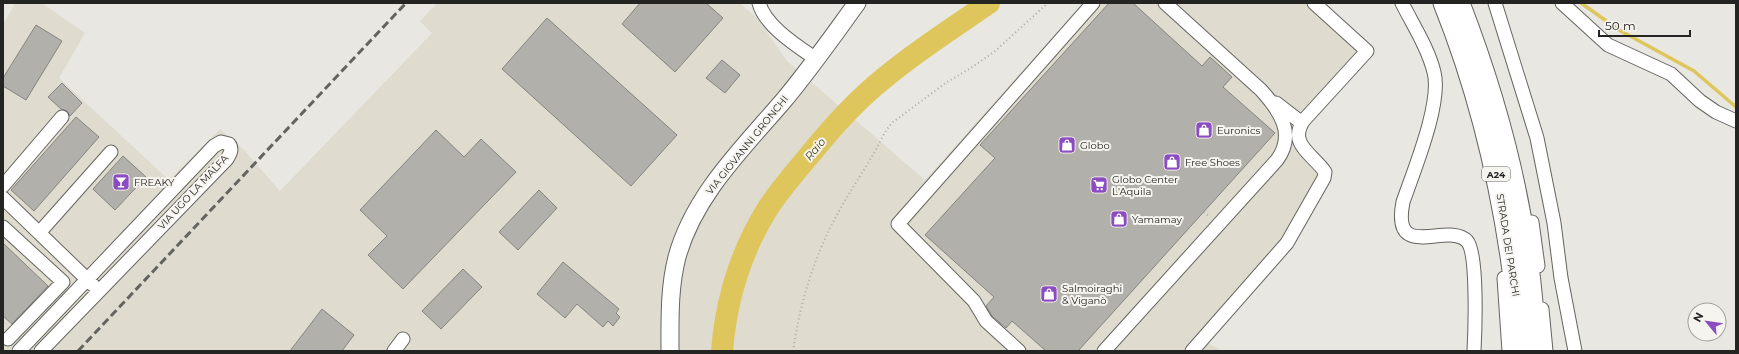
<svg xmlns="http://www.w3.org/2000/svg" width="1739" height="354" font-family="Montserrat,sans-serif">
<style>
.built{fill:#dfdccf}
.lines{fill:none;stroke-linecap:round;stroke-linejoin:round}
.stream{stroke:#dec65c;stroke-width:3.5}
.river{stroke:#dec65c;stroke-width:22}
.building{fill:#b1b0aa;stroke:#85847f}
.minor-casing{stroke:#65645f;stroke-width:15}
.major-casing{stroke:#65645f;stroke-width:19}
.highway-casing{stroke:#65645f;stroke-width:21}
.path{stroke:#abaaa6;stroke-width:2;stroke-dasharray:1 3;stroke-linecap:butt}
.minor{stroke:#fff;stroke-width:13}
.major{stroke:#fff;stroke-width:17}
.highway{stroke:#fff;stroke-width:19}
.rail{stroke:#63635f;stroke-width:3;stroke-dasharray:8 4;stroke-linecap:butt}
.labels{text-anchor:middle;dominant-baseline:central;stroke-width:4;stroke-linejoin:round;paint-order:stroke}
.shield{fill:#f6f4ef;stroke:#636260;stroke-width:1}
.shield-label{font-size:9px;font-weight:bold;fill:#242422}
.poi-label{font-size:10px;fill:#242422;stroke:#f6f4ef;text-anchor:start}
.street-label{font-size:10px;fill:#242422;stroke:#f6f4ef}
.water-label{font-size:11px;font-style:italic;fill:#443a0c;stroke:#f6f4ef}
</style>
<rect width="100%" height="100%" fill="#e8e7e1"/>
<!-- built -->
<path class="built" d="M15,3H42L85,33L59,78L169,180L220,129L244,150L280,191L432,33L420,21L437,3H740L757,18L787,61L925,180L1083,3H1320L1374,52L1306,126L1304,136L1309,146L1329,165L1331,172L1330,177L1206,342L1223,351H3V25Z"/>
<g class="lines">
<!-- stream -->
<path class="stream" d="M1581,3L1619,30L1694,71L1736,107"/>
<!-- river -->
<path class="river" d="M722,351C726,301 741,251 768,208C781,188 798,169 813,151C834,125 857,100 883,79C916,51 953,28 989,3"/>
</g>
<!-- building -->
<path class="building" d="M640,3H706L723,18L675,72L622,24Z
M1109,3H1133L1202,66L1210,57L1232,77L1223,87L1275,133L1078,351H1046L1012,321L1006,328L992,316L986,306L994,297L925,235L995,158L980,145Z
M547,18L677,135L631,186L502,69Z
M36,25L62,41L26,100L3,86V78Z
M722,60L740,75L725,93L706,78Z
M62,83L82,103L70,116L67,111L61,109L48,97Z
M76,117L99,137L34,211L11,190Z
M436,130L464,157L481,139L516,172L403,289L368,255L387,236L360,210Z
M123,156L146,177L115,210L93,189Z
M539,190L557,208L518,250L499,232Z
M3,243L48,286L12,324L3,316Z
M563,262L619,309L616,313L620,317L613,326L608,321L603,327L577,304L565,318L537,294Z
M463,269L482,287L441,329L422,311Z
M322,309L354,335L342,351H290Z"/>
<g class="lines">
<!-- minor casing -->
<g class="minor-casing">
<path id="minor" d="M759,3C765,26 797,46 816,59
M1402,3C1413,25 1428,48 1434,72C1442,103 1414,170 1403,202C1391,263 1448,221 1467,241C1478,253 1475,332 1474,351
M1495,3L1537,138L1554,223L1561,278L1575,351
M1562,3L1608,45L1671,74L1700,101L1716,112L1736,121
M1276,103L1298,120H1304
M3,186L62,117
M3,198L93,285
M1532,222L1538,266
M3,227L63,282L8,339
M39,233L111,152
M1504,278L1509,351
M1542,309L1546,351
M19,351L214,146L221,142L229,144C233,149 230,154 227,159L41,351
M394,351L403,339
M1019,351L986,321L974,301L898,224L1093,3
M1104,351L1277,160C1296,134 1280,111 1261,90L1165,3
M1192,351L1287,243L1324,178L1325,172C1314,155 1287,144 1304,120L1367,51L1314,3"/>
</g>
<!-- major casing -->
<g class="major-casing">
<path id="major" d="M670,351C670,320 669,288 677,257C694,195 743,148 784,100C810,69 833,36 857,3"/>
</g>
<!-- highway casing -->
<g class="highway-casing">
<path id="highway" d="M1443,3C1488,115 1511,231 1521,351
M1460,3C1503,114 1532,232 1536,351"/>
</g>
<!-- path -->
<path class="path" d="M1204,212L1210,217
M793,351C800,303 814,256 838,213C848,194 860,177 871,158C879,146 883,132 893,122L947,82L971,68L994,52L1048,3"/>
<!-- minor -->
<use href="#minor" class="minor"/>
<!-- major -->
<use href="#major" class="major"/>
<!-- highway -->
<use href="#highway" class="highway"/>
<!-- rail -->
<path class="rail" d="M78,351L406,3"/>
</g>
<!-- icons -->
<defs>
<g id="shop-square" transform="scale(0.9)"><rect x="-9" y="-9" width="18" height="18" rx="4" fill="#8c4cc1" stroke="#f6f4ef"/><path d="M-5-2.5h2.3a2.7 3.5 0 0 1 5.4 0H5L5.5 6h-11ZM-1.5-2.5h3a1.5 2.3 0 0 0-3 0Z" fill="#fff"/></g>
<g id="bar-square" transform="scale(0.9)"><rect x="-9" y="-9" width="18" height="18" rx="4" fill="#8c4cc1" stroke="#f6f4ef"/><path d="M-6-5H6L.8 .8V4.5H3.5V6h-7V4.5H-.8V.8Z" fill="#fff"/></g>
<g id="supermarket-square" transform="scale(0.9)"><rect x="-9" y="-9" width="18" height="18" rx="4" fill="#8c4cc1" stroke="#f6f4ef"/><path d="M-6-5.5h2.5l.6 2H6L4.5 2H-2.5L-4.4-4H-6ZM-1.5 3.2a1.3 1.3 0 1 0 .1 0ZM3 3.2a1.3 1.3 0 1 0 .1 0Z" fill="#fff"/></g>
</defs>
<g fill-rule="evenodd">
<use href="#shop-square" x="1204" y="130"/>
<use href="#shop-square" x="1067" y="145"/>
<use href="#shop-square" x="1172" y="162"/>
<use href="#bar-square" x="121" y="182"/>
<use href="#supermarket-square" x="1099" y="185"/>
<use href="#shop-square" x="1119" y="219"/>
<use href="#shop-square" x="1049" y="294"/>
</g>
<g class="labels">
<!-- shield labels -->
<rect class="shield" x="1482" y="167" width="28" height="14" rx="3"/>
<g class="shield-label">
<text x="1496" y="174">A24</text>
</g>
<!-- poi labels -->
<g class="poi-label">
<text x="1217" y="130">Euronics</text>
<text x="1080" y="145">Globo</text>
<text x="1185" y="162">Free Shoes</text>
<text x="1112" y="179">Globo Center<tspan x="1112" dy="12">L'Aquila</tspan></text>
<text x="134" y="182">FREAKY</text>
<text x="1132" y="219">Yamamay</text>
<text x="1062" y="288">Salmoiraghi<tspan x="1062" dy="12">&amp; Viganò</tspan></text>
</g>
<!-- street labels -->
<g class="street-label">
<text transform="translate(747 145) rotate(-51)">VIA GIOVANNI GRONCHI</text>
<text transform="translate(193 192) rotate(-47)">VIA UGO LA MALFA</text>
<text transform="translate(1508 245) rotate(81)">STRADA DEI PARCHI</text>
</g>
<!-- water labels -->
<g class="water-label">
<text transform="translate(815 149) rotate(-50)">Raio</text>
</g>
</g>
<!-- border -->
<rect width="1739" height="354" fill="none" stroke="#242422" stroke-width="8"/>
<!-- north arrow -->
<g transform="translate(1707 322) rotate(299)"><circle r="19" fill="#f6f4ef" stroke="#a2a19d"/>
<path d="M0-3L7 15L0 10L-7 15Z" fill="#8c4cc1"/>
<text y="-6" font-size="11" font-weight="bold" text-anchor="middle" fill="#242422">N</text>
</g>
<!-- scale -->
<path d="M1599 30v6h91v-6" fill="none" stroke="#242422" stroke-width="2"/>
<text x="1605" y="30" font-size="12" fill="#242422" stroke="#f6f4ef" stroke-width="3" paint-order="stroke">50 m</text>
</svg>
